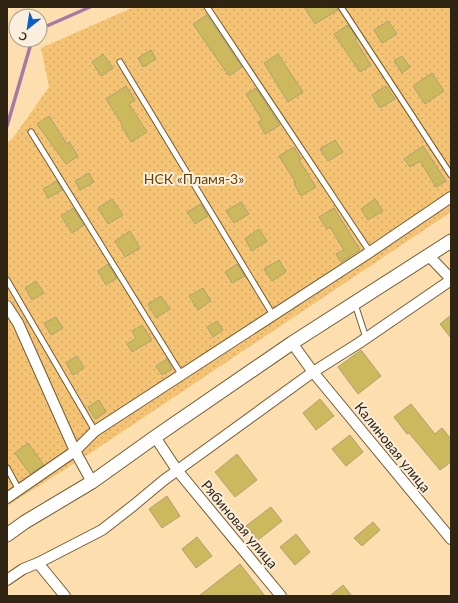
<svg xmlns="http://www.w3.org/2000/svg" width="458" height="603" font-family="Lato,sans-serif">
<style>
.garden{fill:url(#garden-dots)}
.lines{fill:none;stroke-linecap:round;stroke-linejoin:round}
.stream{stroke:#a47aa7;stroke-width:3.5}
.building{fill:#ccb95e;stroke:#aca270}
.lane-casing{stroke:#765c31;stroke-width:7}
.street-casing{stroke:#765c31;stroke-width:12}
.secondary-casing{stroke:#765c31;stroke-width:15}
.lane{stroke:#fff;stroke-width:5}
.street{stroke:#fff;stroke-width:10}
.secondary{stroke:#fff;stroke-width:13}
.labels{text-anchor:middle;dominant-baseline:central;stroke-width:4;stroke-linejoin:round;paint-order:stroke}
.park-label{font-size:14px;fill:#644300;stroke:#faeedc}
.street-label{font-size:14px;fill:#302513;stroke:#faeedc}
</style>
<defs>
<pattern id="garden-dots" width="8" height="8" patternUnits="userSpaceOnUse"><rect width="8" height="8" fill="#f4c374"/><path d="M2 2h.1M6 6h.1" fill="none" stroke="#d2a764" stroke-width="1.8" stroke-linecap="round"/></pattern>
</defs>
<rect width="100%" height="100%" fill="#fcdeaf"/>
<!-- garden -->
<path class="garden" d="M134,7H451V212L86,456L7,506V143L13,138L49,87L41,48Z"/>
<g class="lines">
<!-- stream -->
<path class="stream" d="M40,29L90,7
M7,126L32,40"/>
</g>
<!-- building -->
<path class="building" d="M304,7H337L338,10L315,24Z
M207,15L242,67L229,76L193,24Z
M388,21L397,34L382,43L374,30Z
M348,25L357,38L355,40L371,65L360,72L334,34Z
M151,50L156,59L143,67L138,58Z
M103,54L113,68L101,76L92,62Z
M278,54L303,92L288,102L264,63Z
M402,56L410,67L402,73L394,61Z
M432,73L444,91L425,104L413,86Z
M126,86L135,100L129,104L147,132L131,142L121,125L122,124L106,99Z
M386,86L395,99L380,108L372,95Z
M256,88L280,125L265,134L258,122L262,120L246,94Z
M49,116L67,144L69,142L78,156L66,164L37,124Z
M335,140L343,152L328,161L320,149Z
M423,146L446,181L436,187L420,161L410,167L404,159Z
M294,147L301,159L299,160L316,187L301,196L294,184L296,183L279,156Z
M89,173L94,182L80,190L75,181Z
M57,181L62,190L48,198L43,189Z
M112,199L123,215L108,224L98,208Z
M375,199L383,211L368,220L361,209Z
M241,202L249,214L234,223L226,211Z
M201,204L208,216L195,224L187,212Z
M73,208L84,225L72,233L61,216Z
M334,208L360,250L341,262L336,254L344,250L330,227L327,229L319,217Z
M259,229L267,241L252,251L245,239Z
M130,231L140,248L125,257L115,241Z
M279,260L286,272L272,281L264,269Z
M108,264L117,278L106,285L98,271Z
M237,264L245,276L232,283L225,272Z
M36,281L44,293L32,300L25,288Z
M203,288L211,301L198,310L189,296Z
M161,296L170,309L156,318L148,304Z
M451,315V338L440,324Z
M56,317L63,328L51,335L44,323Z
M217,321L223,330L213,337L207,327Z
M142,325L152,340L132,352L127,344L136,338L132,331Z
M361,350L381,376L358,394L338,367Z
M77,356L84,368L73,375L66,363Z
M167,359L172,369L162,375L156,366Z
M320,399L334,416L316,430L303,413Z
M99,400L106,412L95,419L88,407Z
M411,404L435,434L442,428L451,439V462L440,470L409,433L407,434L394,417Z
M350,435L363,452L346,466L332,449Z
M28,443L44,465L30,474L15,453Z
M237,454L257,480L235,497L215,472Z
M167,496L180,516L162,528L149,509Z
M271,507L282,521L258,540L246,526Z
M373,522L380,530L362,546L354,538Z
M296,534L310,552L295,565L280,547Z
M197,537L212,556L196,568L182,549Z
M240,564L265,596H199Z
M343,585L352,596H330Z"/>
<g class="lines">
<!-- lane casing -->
<g class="lane-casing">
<path id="lane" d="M207,7L370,252
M341,7L451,175
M120,62L273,315
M31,132L181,374
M7,280L95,431
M355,304L366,338
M7,468L19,490"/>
</g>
<!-- street casing -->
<g class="street-casing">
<path id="street" d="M429,256L451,279
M7,306L18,323L75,451L92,482
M292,343L313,372L451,539
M155,437L177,470L281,596
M7,498L75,451L95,431L370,252L451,197
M38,563L65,596
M7,580L23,569L38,563L102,530L134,505L164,480L313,372L359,343L451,280"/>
</g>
<!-- secondary casing -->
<g class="secondary-casing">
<path id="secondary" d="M7,535L25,522L92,482L155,437L292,343L451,241"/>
</g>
<!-- lane -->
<use href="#lane" class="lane"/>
<!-- street -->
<use href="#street" class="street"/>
<!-- secondary -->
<use href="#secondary" class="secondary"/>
</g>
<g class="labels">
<!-- park labels -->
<g class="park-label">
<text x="194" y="178">НСК «Пламя-3»</text>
</g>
<!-- street labels -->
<g class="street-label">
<text transform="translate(393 447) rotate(51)">Калиновая улица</text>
<text transform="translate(240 524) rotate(50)">Рябиновая улица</text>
</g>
</g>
<!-- border -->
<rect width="458" height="603" fill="none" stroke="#302513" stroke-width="16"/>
<!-- north arrow -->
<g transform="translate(28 28) rotate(210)"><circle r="19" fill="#faeedc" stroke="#a99e8c"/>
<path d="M0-3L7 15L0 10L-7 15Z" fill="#0a5ec7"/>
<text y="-6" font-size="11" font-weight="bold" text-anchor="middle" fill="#302513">С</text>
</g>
</svg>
